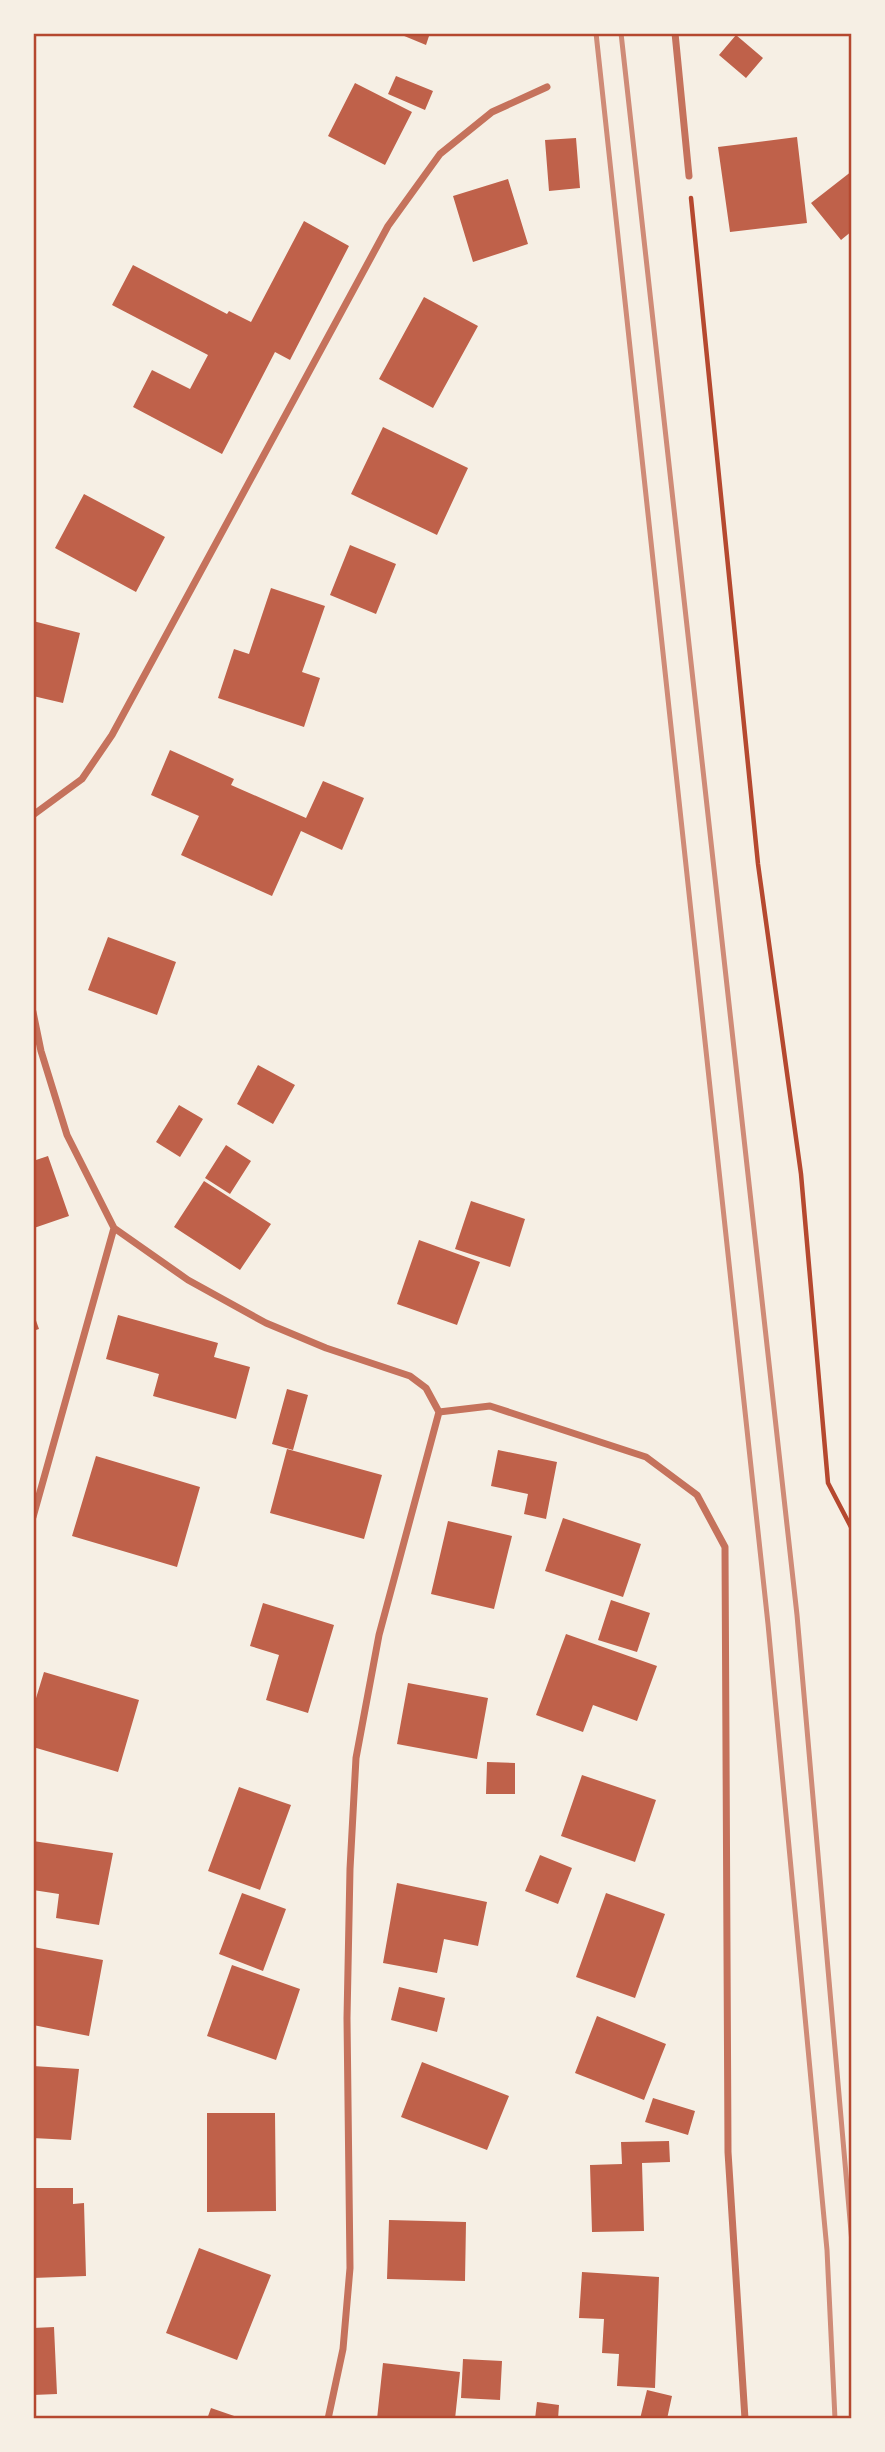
<svg xmlns="http://www.w3.org/2000/svg" width="885" height="2452" font-family="'PT Sans',sans-serif">
<style>
.building{fill:#bf614a}
.lines{fill:none;stroke-linecap:round;stroke-linejoin:round}
.path{stroke:#b5482f;stroke-width:4.5}
.minor{stroke:#c5725c;stroke-width:7}
.rail{stroke:#cf8b77;stroke-width:5}
.neatline{fill:none;stroke:#b5482f;stroke-width:2.5}
</style>
<rect width="100%" height="100%" fill="#f6efe4"/>
<!-- building -->
<path class="building" d="M397,33H430L426,45Z
M736,35L763,58L746,78L719,55Z
M396,76L433,91L425,110L388,94Z
M355,83L412,112L385,165L328,136Z
M797,137L807,223L730,232L718,147Z
M576,138L580,188L549,191L545,140Z
M852,171V231L841,240L811,203Z
M508,179L528,244L473,262L453,196Z
M304,221L349,246L290,360L275,352L222,454L133,407L152,370L190,389L208,355L112,305L133,265L227,314L229,311L251,322Z
M424,297L478,326L433,408L379,379Z
M383,427L468,468L437,535L351,494Z
M84,494L165,537L136,592L55,548Z
M350,545L396,564L376,614L330,595Z
M271,588L325,606L302,672L320,678L304,727L218,698L234,649L249,654Z
M33,621L80,633L63,703L33,696Z
M170,750L234,779L231,785L306,818L323,781L364,798L342,850L301,831L272,896L181,855L199,816L151,795Z
M108,937L176,962L157,1015L88,990Z
M258,1065L295,1085L273,1124L237,1104Z
M179,1105L203,1119L180,1157L156,1142Z
M226,1145L251,1161L230,1194L205,1178Z
M48,1156L69,1216L34,1228L33,1161Z
M204,1181L271,1224L240,1270L174,1227Z
M471,1201L525,1219L510,1267L455,1249Z
M419,1240L480,1262L457,1325L397,1304Z
M33,1312L39,1329L33,1331Z
M118,1315L218,1343L214,1357L250,1367L236,1419L153,1396L159,1374L106,1359Z
M287,1389L308,1395L293,1450L272,1444Z
M287,1449L382,1475L364,1539L270,1513Z
M498,1450L557,1462L546,1519L524,1514L528,1494L491,1486Z
M96,1456L200,1487L177,1567L72,1536Z
M563,1518L641,1544L623,1597L545,1571Z
M448,1521L512,1536L494,1609L431,1594Z
M611,1600L650,1613L637,1652L598,1640Z
M263,1603L334,1625L308,1713L266,1700L279,1655L250,1646Z
M566,1634L657,1666L637,1721L593,1705L583,1732L536,1715Z
M44,1672L139,1700L118,1772L33,1747V1708Z
M408,1683L488,1698L477,1759L397,1744Z
M487,1762L515,1763V1794H486Z
M582,1775L656,1800L635,1862L561,1836Z
M239,1787L291,1805L260,1890L208,1871Z
M33,1841L113,1853L99,1925L56,1918L59,1894L33,1890Z
M540,1855L572,1868L558,1904L525,1891Z
M397,1883L487,1902L478,1946L444,1939L437,1973L383,1963Z
M242,1893L286,1909L263,1971L219,1954Z
M606,1893L665,1914L635,1998L576,1977Z
M33,1947L103,1960L89,2036L33,2025Z
M232,1965L300,1989L276,2060L207,2036Z
M399,1987L445,1998L437,2032L391,2020Z
M597,2016L666,2044L644,2100L575,2073Z
M422,2062L509,2096L487,2150L401,2117Z
M33,2066L79,2069L71,2140L33,2138Z
M653,2098L695,2111L688,2135L645,2122Z
M207,2113H275L276,2211L207,2212Z
M669,2141L670,2162L642,2163L644,2231L592,2232L590,2165L622,2164L621,2142Z
M33,2188H73V2204L84,2203L86,2276L33,2278Z
M389,2220L466,2222L465,2281L387,2279Z
M199,2248L271,2275L237,2360L166,2333Z
M582,2272L659,2277L655,2388L617,2386L619,2354L602,2353L604,2319L579,2318Z
M54,2327L57,2394L33,2395V2328Z
M463,2359L502,2361L500,2400L461,2398Z
M383,2363L460,2372L455,2419H377Z
M647,2390L672,2396L667,2419H640Z
M537,2402L559,2405L558,2419H535Z
M211,2408L240,2418V2419H207Z"/>
<g class="lines">
<!-- path -->
<path class="path" d="M691,198L758,864L801,1174L828,1483L852,1529"/>
<!-- minor -->
<path class="minor" d="M675,33L689,176
M33,815L82,779L112,735L388,226L440,154L492,112L547,87
M33,1012L41,1051L67,1135L114,1228L188,1280L266,1323L326,1348L410,1376L426,1388L439,1412L490,1406L646,1457L697,1495L725,1547L728,2152L745,2419
M33,1517L114,1228
M328,2419L343,2349L350,2268L347,2018L350,1869L356,1758L379,1635L439,1412"/>
<!-- rail -->
<path class="rail" d="M596,33L768,1624L827,2250L835,2419
M621,33L797,1615L852,2243"/>
</g>
<!-- border -->
<rect width="885" height="2452" fill="none" stroke="#f6efe4" stroke-width="70"/>
<rect x="35" y="35" width="815" height="2382" class="neatline"/>
</svg>
